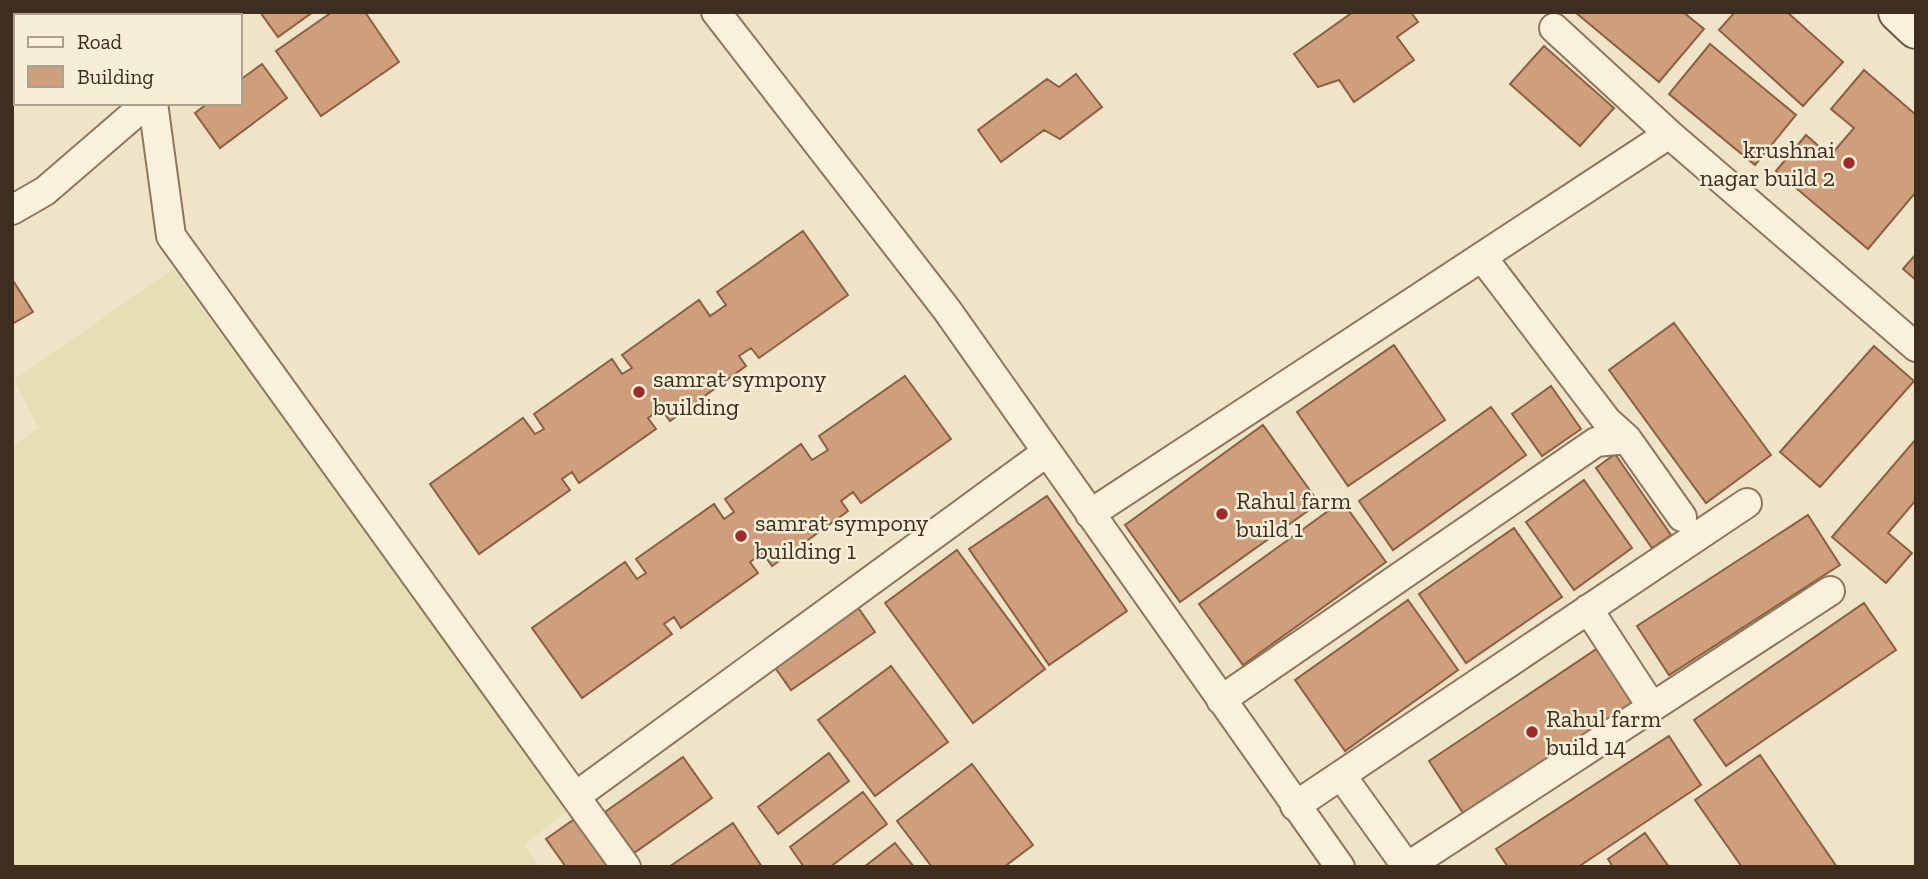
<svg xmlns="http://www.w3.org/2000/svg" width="1928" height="879" font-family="'Zilla Slab',serif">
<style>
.farmland{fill:#e6deb5}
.building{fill:#cf9f7d;stroke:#8d5f41;stroke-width:2}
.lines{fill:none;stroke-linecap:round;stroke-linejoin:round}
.street-casing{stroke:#8d765c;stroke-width:32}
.secondary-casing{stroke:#6f573f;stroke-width:42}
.street{stroke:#faf1dc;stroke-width:28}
.secondary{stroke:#faf1dc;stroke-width:38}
.poi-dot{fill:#9e2a2b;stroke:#f7eed8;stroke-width:2.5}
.labels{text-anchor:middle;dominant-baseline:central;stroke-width:5;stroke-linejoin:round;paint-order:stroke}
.poi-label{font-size:24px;fill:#3d2e20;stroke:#f7eed8;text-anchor:start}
</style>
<rect width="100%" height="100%" fill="#f0e4c8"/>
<!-- farmland -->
<path class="farmland" d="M173,269L569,809L524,845L539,867H12V447L38,428L14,380Z"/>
<!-- building -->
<path class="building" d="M260,12H313L278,37Z
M332,12H365L399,62L321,116L276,51Z
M1353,12H1411L1418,22L1397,37L1414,60L1354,102L1339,80L1318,87L1294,54Z
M1575,12H1683L1704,29L1659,82Z
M1735,12H1787L1843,62L1803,106L1719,30Z
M1710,44L1796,115L1755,165L1669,94Z
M1544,46L1614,108L1580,146L1510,84Z
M262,64L287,98L220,148L195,113L208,103H240V80Z
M1864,70L1916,115V192L1868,249L1776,171L1806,135L1830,156L1854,128L1831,109Z
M1076,74L1102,107L1060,139L1044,130L1001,162L978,130L1047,79L1059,87Z
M803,231L848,295L759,358L751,348L739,356L746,366L670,421L661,409L648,418L656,429L579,483L572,472L562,479L570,490L479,554L430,484L523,418L535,434L544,429L534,414L612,359L622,374L632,368L622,355L699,300L710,316L726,305L717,292Z
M1916,254V280L1903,269Z
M12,279L33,312L12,324Z
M1674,323L1771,455L1706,503L1609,370Z
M1394,345L1445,420L1348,486L1297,412Z
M1874,346L1914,381L1820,487L1780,452Z
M905,376L951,439L861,503L853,492L841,501L848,511L772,566L763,553L750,562L758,573L681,628L674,617L664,624L672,634L582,698L532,628L625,562L637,579L646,573L636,559L714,504L724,519L734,512L725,499L801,444L812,460L828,450L819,436Z
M1551,386L1581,429L1542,456L1512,414Z
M1491,407L1526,455L1393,550L1359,501Z
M1263,425L1319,503L1180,602L1125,525Z
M1916,439V500L1888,533L1912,553L1886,583L1832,537Z
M1615,454L1671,535L1652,548L1596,468Z
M1584,480L1632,548L1574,590L1526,522Z
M1047,496L1127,611L1049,665L969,549Z
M1342,501L1386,562L1243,665L1199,604Z
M1808,515L1840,565L1669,675L1637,626Z
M1514,528L1562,597L1466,663L1419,594Z
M957,550L1045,669L973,723L885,603Z
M1408,600L1458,670L1345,751L1295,680Z
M855,603L875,632L791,690L771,662Z
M1864,603L1896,650L1726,766L1694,720Z
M1598,648L1635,703L1465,816L1429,761Z
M891,666L948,742L875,796L818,720Z
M1669,736L1701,785L1578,867H1508L1496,849Z
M829,753L849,781L778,834L758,807Z
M1760,755L1837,867H1742L1695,800Z
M683,757L712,798L634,853L605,812Z
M972,764L1033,845L1004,867H932L897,821Z
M863,792L887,824L830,867H804L790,847Z
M576,818L610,867H566L546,839Z
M733,823L762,867H669Z
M1645,833L1669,867H1613L1608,859Z
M895,843L914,867H864Z"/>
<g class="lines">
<!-- street casing -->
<g class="street-casing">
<path id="street" d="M96,12L98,16
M716,12L947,310L1340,867
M1554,28L1669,134
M153,103L171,236L626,867
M12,210L45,191L147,103
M1627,439L1682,517
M1090,514L1669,134L1916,347
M1588,609L1652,707
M1221,700L1596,442L1627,439L1607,421L1482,257
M1341,775L1407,867
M576,796L1047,452
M1295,806L1747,503
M1407,867L1830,591"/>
</g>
<!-- secondary casing -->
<g class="secondary-casing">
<path id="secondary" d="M1898,12L1916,29"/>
</g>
<!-- street -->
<use href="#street" class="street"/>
<!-- secondary -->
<use href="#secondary" class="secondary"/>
</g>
<!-- markers -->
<g class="poi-dot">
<circle cx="1849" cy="163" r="7"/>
<circle cx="639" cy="392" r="7"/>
<circle cx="1222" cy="514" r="7"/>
<circle cx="741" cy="536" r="7"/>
<circle cx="1532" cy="732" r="7"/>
</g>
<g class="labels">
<!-- poi labels -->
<g class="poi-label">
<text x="1835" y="149" text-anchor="end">krushnai<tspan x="1835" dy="28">nagar build 2</tspan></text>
<text x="653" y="378">samrat sympony<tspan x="653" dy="28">building</tspan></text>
<text x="1236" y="500">Rahul farm<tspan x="1236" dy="28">build 1</tspan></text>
<text x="755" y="522">samrat sympony<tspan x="755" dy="28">building 1</tspan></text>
<text x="1546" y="718">Rahul farm<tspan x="1546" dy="28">build 14</tspan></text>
</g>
</g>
<!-- border -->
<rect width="1928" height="879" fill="none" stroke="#3d2e20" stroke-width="28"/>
<!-- legend -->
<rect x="14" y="14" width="228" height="91" fill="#f7eed8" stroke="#ada18e" stroke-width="2"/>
<rect x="28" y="37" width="35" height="10" fill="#faf1dc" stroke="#ada18e" stroke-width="2"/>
<text x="77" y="49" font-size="21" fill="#3d2e20">Road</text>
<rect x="28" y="66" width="35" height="21" fill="#cf9f7d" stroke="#ada18e" stroke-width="2"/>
<text x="77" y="84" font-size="21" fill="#3d2e20">Building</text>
</svg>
